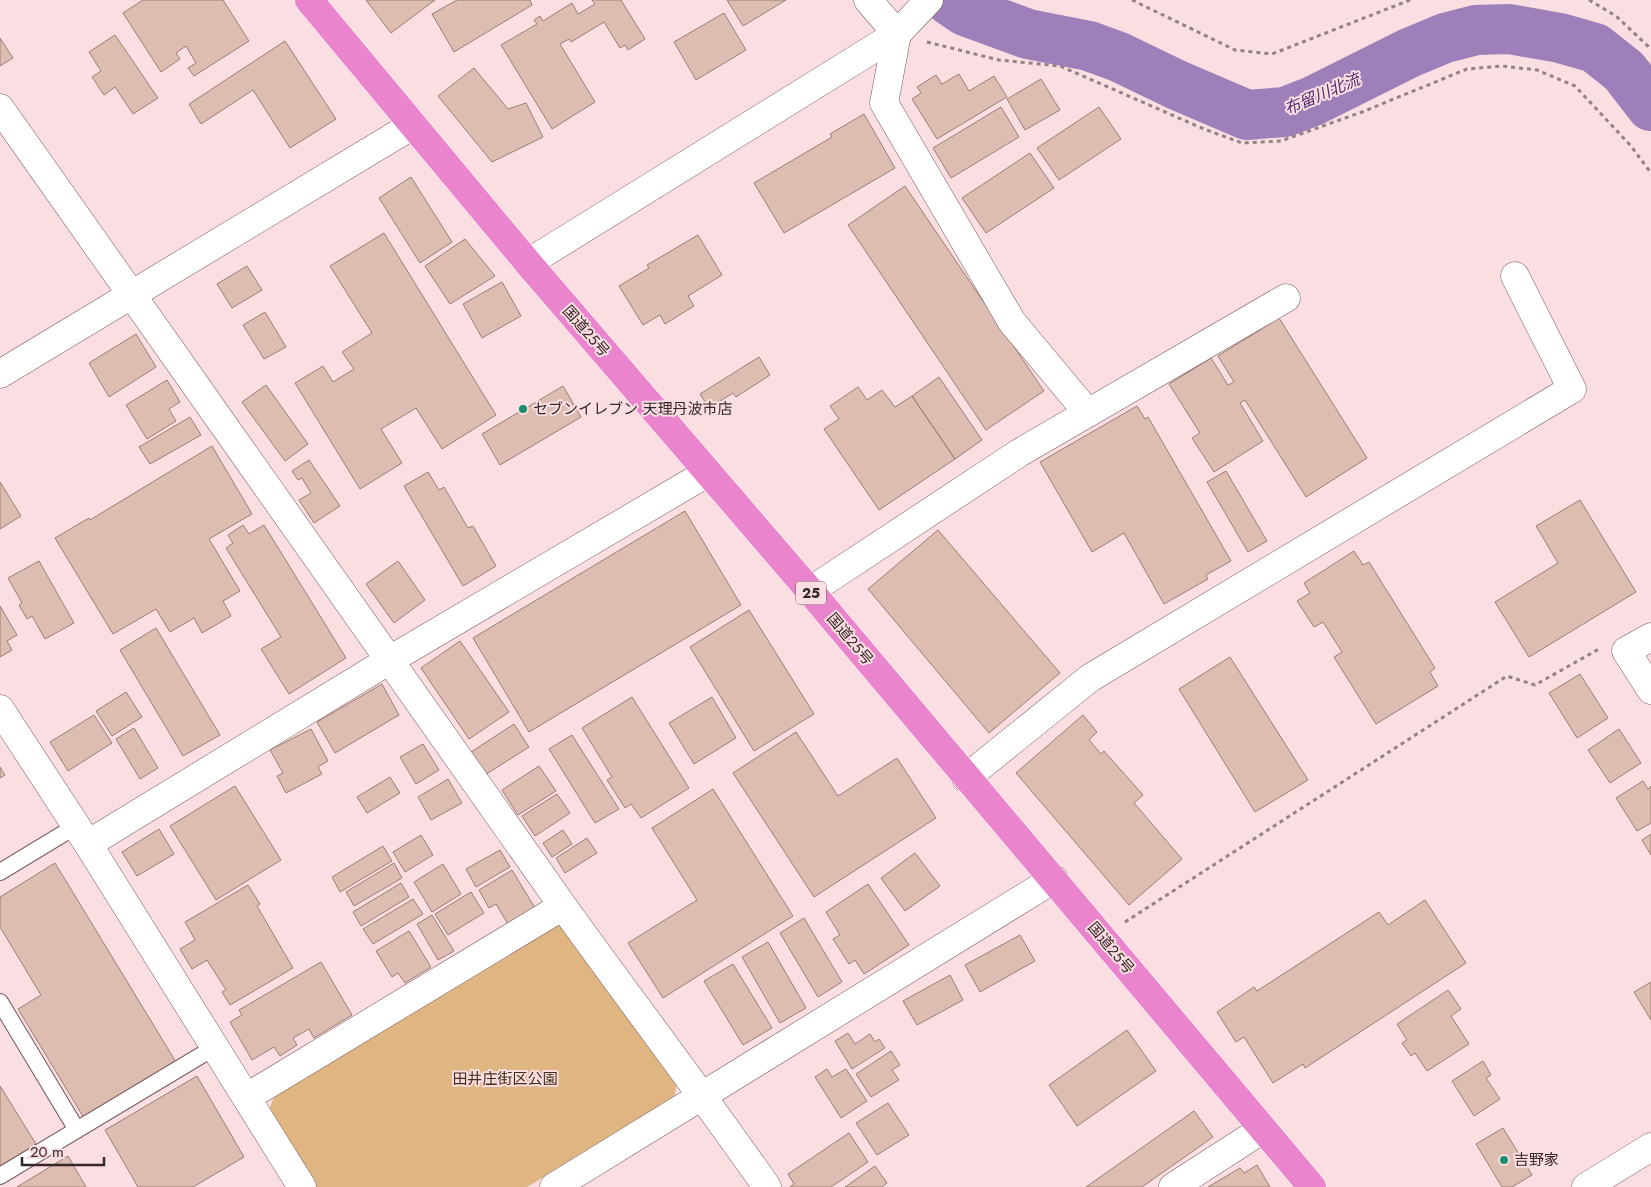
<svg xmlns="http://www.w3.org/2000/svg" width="1651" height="1187" font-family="Jost,'Noto Sans JP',sans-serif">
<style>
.green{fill:#dfb681}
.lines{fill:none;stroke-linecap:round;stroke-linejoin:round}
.river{stroke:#9d80ba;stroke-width:50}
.building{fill:#ddbdb1;stroke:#9b7e73}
.lane-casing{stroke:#7a5c60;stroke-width:18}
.street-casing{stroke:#7a5c60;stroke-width:29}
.secondary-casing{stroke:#7a5c60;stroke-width:29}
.highway-casing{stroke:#fff;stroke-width:29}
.path{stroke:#958083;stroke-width:3;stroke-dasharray:4 4;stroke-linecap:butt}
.lane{stroke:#fff;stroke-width:16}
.street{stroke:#fff;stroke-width:28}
.secondary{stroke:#fff;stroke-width:28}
.highway{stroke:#e984cd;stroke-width:28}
.poi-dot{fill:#1c8d6d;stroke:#fbdee1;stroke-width:2}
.labels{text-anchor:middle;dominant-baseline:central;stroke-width:4;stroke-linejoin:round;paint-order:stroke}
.shield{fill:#fbdee1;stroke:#705e60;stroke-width:1}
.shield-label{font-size:14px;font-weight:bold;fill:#342729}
.street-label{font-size:15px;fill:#342729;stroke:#fbdee1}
.poi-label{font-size:15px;fill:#342729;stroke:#fbdee1;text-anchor:start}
.park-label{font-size:15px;fill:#402d13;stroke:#fbdee1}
.water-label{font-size:16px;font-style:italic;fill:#4e276e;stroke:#fbdee1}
</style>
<rect width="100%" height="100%" fill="#fbdee1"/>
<!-- green -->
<path class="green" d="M559,924L678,1079L674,1098L527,1187H317L269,1110L274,1097Z"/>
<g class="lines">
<!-- river -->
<path class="river" d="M949,0L965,11L1028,34L1089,46L1119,57L1177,85L1247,115L1285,112L1313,101L1409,53L1445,38L1476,30L1509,29L1560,38L1595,48L1624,71L1651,106"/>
</g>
<!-- building -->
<path class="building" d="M143,0H223L249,41L194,76L188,68L196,63L186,46L176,53L180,59L161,72L123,13Z
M366,0H435L391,33Z
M457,0H530L532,5L454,52L432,14Z
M592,0H621L645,39L628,50L625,45L620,48L604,22L571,42L569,39L560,44L595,102L552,129L501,45L537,24L534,20L540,16L543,21L572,3L578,14L595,4Z
M727,0H786L743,26Z
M724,13L746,50L696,80L674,42Z
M115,35L158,98L133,114L115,87L104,95L92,77L101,71L89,52Z
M0,38L13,58L0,66Z
M285,41L336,119L290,148L253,90L201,124L189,104Z
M474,68L508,109L526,103L543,137L492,162L438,96Z
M959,74L969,91L994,76L1007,97L937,139L912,99L921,93L917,87L936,75L942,84Z
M1041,79L1060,110L1025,130L1007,99Z
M1001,107L1019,137L951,178L933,148Z
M1099,107L1121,139L1059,180L1037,148Z
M864,114L895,168L784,233L754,183L832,137L830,134Z
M1030,153L1054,188L986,233L962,198Z
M411,177L452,242L420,263L379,198Z
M905,186L1044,391L986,430L848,225Z
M384,233L496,415L442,449L416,408L381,429L402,463L360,489L295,383L323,366L333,382L354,369L342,352L372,333L330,266Z
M698,235L722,275L688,296L694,306L665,324L660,315L643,325L619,286L649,268L647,265Z
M465,239L495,276L450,304L425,266Z
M247,266L262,290L232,308L217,284Z
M502,282L521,316L482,338L463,304Z
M265,312L286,347L264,359L243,325Z
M1279,318L1367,458L1306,497L1245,400L1240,403L1263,441L1214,472L1192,438L1200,433L1169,384L1211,358L1228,385L1234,382L1218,356Z
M136,334L156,367L109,397L89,363Z
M759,357L770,375L736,397L733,393L709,408L700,394Z
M939,377L982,440L955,459L912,396Z
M167,380L180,402L169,409L176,421L147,439L126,405Z
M266,385L308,444L285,461L242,402Z
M563,386L581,417L500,465L482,434Z
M858,387L867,400L882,390L895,407L912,396L955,459L879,510L824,429L839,419L830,406Z
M1137,406L1145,419L1148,417L1231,561L1206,575L1208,579L1164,604L1124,533L1092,552L1040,462Z
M190,417L201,435L150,464L139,447Z
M212,446L252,514L209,539L240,591L223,601L231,616L202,633L194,618L170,632L156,609L113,634L55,538L89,518L90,520Z
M309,460L340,506L314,523L299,500L311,493L302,478L298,480L292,471Z
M1226,471L1267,541L1248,552L1207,482Z
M428,472L439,490L444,487L468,528L473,526L496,566L463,586L404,486Z
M0,482L21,516L0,529Z
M1580,500L1636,592L1529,657L1495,602L1558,563L1536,526Z
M685,511L741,605L529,732L473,638Z
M243,525L249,534L264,525L346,658L289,694L261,649L281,637L226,548L233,543L228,535Z
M938,530L1060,673L989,733L868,589Z
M1354,551L1363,565L1369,562L1435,668L1430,672L1438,686L1376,724L1334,657L1342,652L1323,622L1314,627L1297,601L1310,593L1304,583Z
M39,561L74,623L45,639L32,616L27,619L19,605L22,603L8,578Z
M398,561L425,600L394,623L366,584Z
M0,606L17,635L7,641L12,650L0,657Z
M749,610L814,714L754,751L690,647Z
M156,628L220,735L183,756L120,650Z
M460,641L509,712L469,739L421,668Z
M1230,657L1308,780L1255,812L1179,689Z
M1580,674L1608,718L1577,738L1549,693Z
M382,684L399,715L335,753L317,722Z
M126,692L142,717L112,736L96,711Z
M632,697L689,788L641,818L631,804L625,808L607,780L612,777L582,728Z
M712,697L736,738L694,764L669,723Z
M94,715L112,743L68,771L50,742Z
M1083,715L1097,732L1089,740L1101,754L1104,751L1143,795L1134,803L1182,859L1129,905L1016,773Z
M514,724L529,747L485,775L471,752Z
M134,728L158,768L140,779L116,739Z
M311,729L328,761L318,767L322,774L286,793L277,776L283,773L270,750Z
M1619,729L1641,763L1610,783L1588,750Z
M796,732L838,796L897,758L936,818L814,897L733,773Z
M572,735L619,809L595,823L549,749Z
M423,744L439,770L416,784L400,757Z
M539,766L556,791L518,815L502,790Z
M0,767L5,775L0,778Z
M390,777L400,793L367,813L357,797Z
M448,779L462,803L431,820L418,797Z
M1643,781L1648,789L1651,786V823L1637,831L1616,798Z
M235,786L281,860L216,900L170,826Z
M713,789L793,916L663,998L628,943L697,900L652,828Z
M557,794L570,813L535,836L522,816Z
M159,829L174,854L137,876L122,852Z
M563,830L572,844L552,857L543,843Z
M1651,834V855L1642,840Z
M421,835L433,855L405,872L393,852Z
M587,838L597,853L565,873L556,858Z
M383,846L392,861L340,892L332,877Z
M500,850L510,867L476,887L466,869Z
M915,853L940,886L905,911L881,878Z
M55,863L176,1062L84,1118L18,1009L41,995L0,927V897Z
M394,863L402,878L354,906L346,892Z
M443,864L461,894L432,912L414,882Z
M512,870L535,908L508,924L496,904L489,908L479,890Z
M401,883L409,897L361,926L353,912Z
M868,884L909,945L864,974L855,960L849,964L833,939L840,935L826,912Z
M248,885L260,904L257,906L293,968L230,1005L222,992L226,990L207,960L192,969L180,949L195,940L185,922Z
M471,892L484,913L448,935L435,914Z
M413,899L423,914L373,944L363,929Z
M1425,900L1466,963L1305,1068L1303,1064L1273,1083L1244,1037L1236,1042L1217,1012L1254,987L1257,991L1379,912L1388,925Z
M432,915L454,951L438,960L417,924Z
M804,918L842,982L818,997L780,933Z
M409,931L431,967L405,983L398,973L392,977L376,951Z
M1020,935L1035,961L980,992L965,965Z
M768,942L806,1008L780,1023L742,957Z
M321,962L352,1015L314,1038L309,1029L293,1038L297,1045L280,1056L274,1047L252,1060L230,1022L242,1015L239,1010Z
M733,964L772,1028L743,1045L704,981Z
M950,975L963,1000L917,1025L903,1001Z
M1651,982V1020L1634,992Z
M1448,990L1461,1009L1451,1016L1469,1044L1427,1071L1415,1053L1411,1056L1402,1043L1407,1040L1397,1024Z
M1127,1030L1156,1071L1077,1126L1049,1085Z
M848,1033L855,1044L870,1034L875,1042L879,1039L885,1048L852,1069L835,1041Z
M891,1051L900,1065L892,1070L899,1080L871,1097L856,1074Z
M1483,1061L1491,1075L1486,1078L1500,1099L1474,1116L1452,1081Z
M827,1069L832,1077L846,1069L867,1101L841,1118L815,1077Z
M197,1076L244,1157L193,1187H138L105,1130Z
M0,1086L36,1144L0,1166Z
M888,1103L909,1135L877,1155L856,1123Z
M1194,1111L1213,1137L1142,1187H1086Z
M1503,1128L1532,1175L1512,1187H1502L1476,1144Z
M849,1133L868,1162L831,1187H790L794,1184L788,1174Z
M68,1156L86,1187H17Z
M1257,1165L1270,1187H1208L1240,1168L1244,1173Z
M875,1166L887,1183L882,1187H845Z"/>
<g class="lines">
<!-- lane casing -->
<g class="lane-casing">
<path id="lane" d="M0,872L76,826
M0,1002L77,1130
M0,1176L215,1047"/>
</g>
<!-- street casing -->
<g class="street-casing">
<path id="street" d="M868,0L897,34L884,103L1012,322L1088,413
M0,108C186,373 372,638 560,902C628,997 700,1091 767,1187
M528,263L897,34L929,0
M810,591L1019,453L1286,298
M1651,637L1626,651L1651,690
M0,709L88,844L302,1187
M966,778L1090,678L1572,389L1515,276
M88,844L388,661L707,473
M247,1097L563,906
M554,1187L1054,879
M1173,1187L1263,1129"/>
</g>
<!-- secondary casing -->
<g class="secondary-casing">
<path id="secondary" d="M0,374L413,125
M1586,1187L1651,1147"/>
</g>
<!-- highway casing -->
<g class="highway-casing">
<path id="highway" d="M309,0L528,263L810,591L1312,1187"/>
</g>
<!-- path -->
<path class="path" d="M1132,0L1235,50L1272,54L1410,0
M1589,0L1616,16L1651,49
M927,42L999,60L1060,66L1204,129L1242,143L1281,141L1362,112L1467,69L1502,66L1537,70L1575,86L1631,146L1651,173
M1125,922L1507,676L1535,685L1599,649"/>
<!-- lane -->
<use href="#lane" class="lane"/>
<!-- street -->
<use href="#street" class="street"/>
<!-- secondary -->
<use href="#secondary" class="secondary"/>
<!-- highway -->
<use href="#highway" class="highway"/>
</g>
<!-- markers -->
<g class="poi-dot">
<circle cx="523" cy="409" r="5"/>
<circle cx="1504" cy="1160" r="5"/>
</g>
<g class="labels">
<!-- shield labels -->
<rect class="shield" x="796" y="581.5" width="30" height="23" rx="4"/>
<g class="shield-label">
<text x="811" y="593">25</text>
</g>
<!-- street labels -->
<g class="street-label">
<text transform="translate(586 331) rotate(49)">国道25号</text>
<text transform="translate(850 639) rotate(50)">国道25号</text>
<text transform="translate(1111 948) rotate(50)">国道25号</text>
</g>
<!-- poi labels -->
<g class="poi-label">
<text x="533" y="409">セブンイレブン 天理丹波市店</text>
<text x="1514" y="1160">吉野家</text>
</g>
<!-- park labels -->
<g class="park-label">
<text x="505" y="1079">田井庄街区公園</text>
</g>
<!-- water labels -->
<g class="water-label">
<text transform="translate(1322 94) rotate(-23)">布留川北流</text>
</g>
</g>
<!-- scale -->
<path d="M22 1157v8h82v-8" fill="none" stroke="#342729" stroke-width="2.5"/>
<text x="30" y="1157" font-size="15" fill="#342729" stroke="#fbdee1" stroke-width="4" paint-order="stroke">20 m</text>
</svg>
